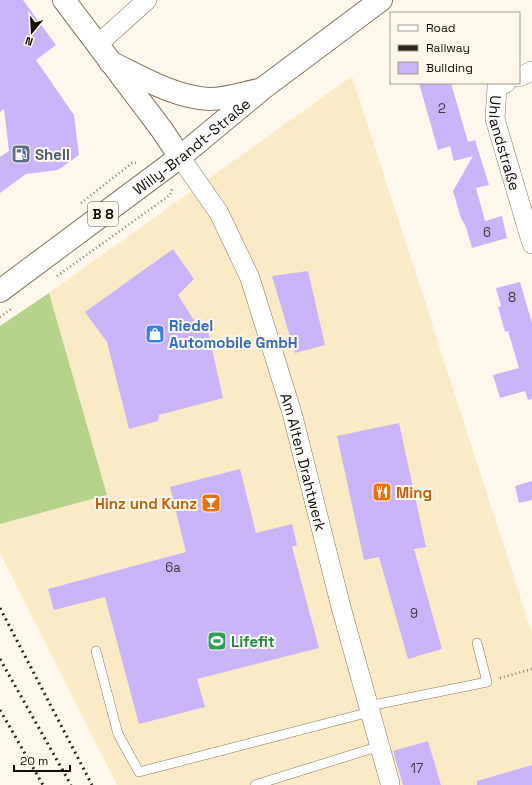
<svg xmlns="http://www.w3.org/2000/svg" width="532" height="785" font-family="'Space Grotesk',sans-serif">
<style>
.built{fill:#fbeac6}
.forest{fill:#b5d28b}
.building{fill:#cab3f8}
.lines{fill:none;stroke-linecap:round;stroke-linejoin:round}
.service-casing{stroke:#85785e;stroke-width:10}
.minor-casing{stroke:#85785e;stroke-width:20}
.secondary-casing{stroke:#85785e;stroke-width:24}
.primary-casing{stroke:#85785e;stroke-width:24}
.path{stroke:#827c72;stroke-width:2.5;stroke-dasharray:1 3;stroke-linecap:butt}
.service{stroke:#fff;stroke-width:9}
.minor{stroke:#fff;stroke-width:19}
.secondary{stroke:#fff;stroke-width:22}
.primary{stroke:#fff;stroke-width:22}
.rail{stroke:#2c271d;stroke-width:3;stroke-dasharray:2 4;stroke-linecap:butt}
.labels{text-anchor:middle;dominant-baseline:central;stroke-width:4;stroke-linejoin:round;paint-order:stroke}
.number-label{font-size:13px;fill:#403641}
.shield{fill:#fef8ec;stroke:#59544a;stroke-width:1}
.shield-label{font-size:14px;font-weight:bold;fill:#120d04}
.street-label{font-size:15px;fill:#120d04;stroke:#fef8ec}
.service-label{font-size:15px;font-weight:bold;fill:#4e5e75;stroke:#fef8ec;text-anchor:start}
.shop-label{font-size:15px;font-weight:bold;fill:#366cbe;stroke:#fef8ec;text-anchor:start}
.food-label{font-size:15px;font-weight:bold;fill:#c56008;stroke:#fef8ec;text-anchor:start}
.leisure-label{font-size:15px;font-weight:bold;fill:#27864d;stroke:#fef8ec;text-anchor:start}
</style>
<rect width="100%" height="100%" fill="#fef8ec"/>
<!-- built -->
<path class="built" d="M352,76L532,633V785H117L0,553V524L107,495L49,293Z"/>
<!-- forest -->
<path class="forest" d="M49,293L107,495L0,524V326Z"/>
<!-- building -->
<path class="building" d="M0,0H23L56,45L36,60L74,115L79,155L58,170L26,174L0,193V157L9,151L4,109L0,112Z
M419,83H451L468,142L475,140L489,185L476,188L485,221L502,216L507,238L472,248L466,227L461,218L453,191L473,156L454,161L450,146L438,150Z
M173,249L194,279L178,295L197,325L206,322L223,398L159,415L158,421L129,429L107,342L85,312Z
M308,271L325,345L295,353L272,276Z
M520,282L532,323V399L528,400L525,391L500,398L493,375L519,368L508,331L505,332L498,307L501,306L496,288Z
M399,423L426,547L414,549L442,649L408,659L379,557L364,560L337,436Z
M240,469L256,533L292,524L297,545L292,547L319,648L197,679L205,707L139,724L105,597L54,610L48,589L186,552L170,487Z
M532,481V500L519,503L515,486Z
M428,741L441,785H403L393,751Z
M532,765V785H477V781Z"/>
<g class="lines">
<!-- service casing -->
<g class="service-casing">
<path id="service" d="M96,651L118,734L139,772L370,712
M369,706L487,682L477,643
M255,785L380,746"/>
</g>
<!-- minor casing -->
<g class="minor-casing">
<g id="minor">
<path d="M97,45L147,0"/>
<path d="M519,77L532,71"/>
<path id="s1" d="M506,83L497,87L495,119L532,244"/>
<path id="s2" d="M180,157L219,213L250,278L292,413L341,607L390,783"/>
</g>
</g>
<!-- secondary casing -->
<g class="secondary-casing">
<path id="secondary" d="M64,0L162,130L180,157"/>
</g>
<!-- primary casing -->
<g class="primary-casing">
<g id="primary">
<path d="M110,62C141,77 176,98 210,99C226,99 244,93 259,90"/>
<path id="s3" d="M0,291L180,157L262,89L381,0"/>
</g>
</g>
<!-- path -->
<path class="path" d="M81,203L132,163H136
M57,276L170,195L172,189
M0,317L11,309
M500,678L532,669"/>
<!-- service -->
<use href="#service" class="service"/>
<!-- minor -->
<use href="#minor" class="minor"/>
<!-- secondary -->
<use href="#secondary" class="secondary"/>
<!-- primary -->
<use href="#primary" class="primary"/>
<!-- rail -->
<path class="rail" d="M0,608L92,785
M0,659L71,785
M0,710L43,785"/>
</g>
<!-- icons -->
<defs>
<g id="fuel-square" transform="scale(1)"><rect x="-9" y="-9" width="18" height="18" rx="4" fill="#5c6f8a" stroke="#fef8ec"/><path d="M-5.5-6h7V0h2V4h1.3V-2.5L3-4.5l.8-.8L6-3V5H2.5V1h-1V6h-7ZM-4.2-4.7v3.2H.2V-4.7Z" fill="#fff"/></g>
<g id="shop-square" transform="scale(1)"><rect x="-9" y="-9" width="18" height="18" rx="4" fill="#3f7fe0" stroke="#fef8ec"/><path d="M-5-2.5h2.3a2.7 3.5 0 0 1 5.4 0H5L5.5 6h-11ZM-1.5-2.5h3a1.5 2.3 0 0 0-3 0Z" fill="#fff"/></g>
<g id="restaurant-square" transform="scale(1)"><rect x="-9" y="-9" width="18" height="18" rx="4" fill="#e8710a" stroke="#fef8ec"/><path d="M-5-6h1v4h1v-4h1v4h1v-4h1v5L-1.5 .5V6h-2V.5L-5-1ZM5-6V6H3V1.5H1.5Q1.5-4 5-6Z" fill="#fff"/></g>
<g id="bar-square" transform="scale(1)"><rect x="-9" y="-9" width="18" height="18" rx="4" fill="#e8710a" stroke="#fef8ec"/><path d="M-6-5H6L.8 .8V4.5H3.5V6h-7V4.5H-.8V.8Z" fill="#fff"/></g>
<g id="stadium-square" transform="scale(1)"><rect x="-9" y="-9" width="18" height="18" rx="4" fill="#2e9e5b" stroke="#fef8ec"/><path d="M0-5a6.5 5 0 1 0 0 10a6.5 5 0 1 0 0-10ZM-3.5-1.8h7v3.6h-7Z" fill="#fff"/></g>
</defs>
<g fill-rule="evenodd">
<use href="#fuel-square" x="21" y="154"/>
<use href="#shop-square" x="155" y="334"/>
<use href="#restaurant-square" x="382" y="492"/>
<use href="#bar-square" x="211" y="503"/>
<use href="#stadium-square" x="217" y="641"/>
</g>
<g class="labels">
<!-- number labels -->
<g class="number-label">
<text x="442" y="108">2</text>
<text x="487" y="232">6</text>
<text x="512" y="297">8</text>
<text x="173" y="567">6a</text>
<text x="414" y="613">9</text>
<text x="417" y="768">17</text>
</g>
<!-- shield labels -->
<rect class="shield" x="88" y="202" width="30" height="24" rx="3"/>
<g class="shield-label">
<text x="103" y="214">B 8</text>
</g>
<!-- street labels -->
<g class="street-label">
<text stroke="none"><textPath href="#s1" startOffset="67">Uhlandstraße</textPath></text>
<text stroke="none"><textPath href="#s3" startOffset="240">Willy-Brandt-Straße</textPath></text>
<text stroke="none"><textPath href="#s2" startOffset="332">Am Alten Drahtwerk</textPath></text>
</g>
<!-- service labels -->
<g class="service-label">
<text x="35" y="154">Shell</text>
</g>
<!-- shop labels -->
<g class="shop-label">
<text x="169" y="325">Riedel<tspan x="169" dy="17">Automobile GmbH</tspan></text>
</g>
<!-- food labels -->
<g class="food-label">
<text x="396" y="492">Ming</text>
<text x="197" y="503" text-anchor="end">Hinz und Kunz</text>
</g>
<!-- leisure labels -->
<g class="leisure-label">
<text x="231" y="641">Lifefit</text>
</g>
</g>
<!-- legend -->
<rect x="390" y="12" width="130" height="72" fill="#fef8ec" stroke="#a09a8f"/>
<rect x="398" y="25" width="20" height="6" fill="#ffffff" stroke="#a09a8f"/>
<text x="426" y="32" font-size="12" fill="#120d04">Road</text>
<rect x="398" y="45" width="20" height="6" fill="#2c271d" stroke="#a09a8f"/>
<text x="426" y="52" font-size="12" fill="#120d04">Railway</text>
<rect x="398" y="62" width="20" height="12" fill="#cab3f8" stroke="#a09a8f"/>
<text x="426" y="72" font-size="12" fill="#120d04">Building</text>
<!-- north arrow -->
<g transform="translate(32 32) rotate(198)" stroke="#fef8ec" stroke-width="3" paint-order="stroke">
<path d="M0-3L7 15L0 10L-7 15Z" fill="#120d04"/>
<text y="-6" font-size="11" font-weight="bold" text-anchor="middle" fill="#120d04">N</text>
</g>
<!-- scale -->
<path d="M14 765v6h56v-6" fill="none" stroke="#120d04" stroke-width="2"/>
<text x="20" y="765" font-size="12" fill="#120d04" stroke="#fef8ec" stroke-width="3" paint-order="stroke">20 m</text>
</svg>
